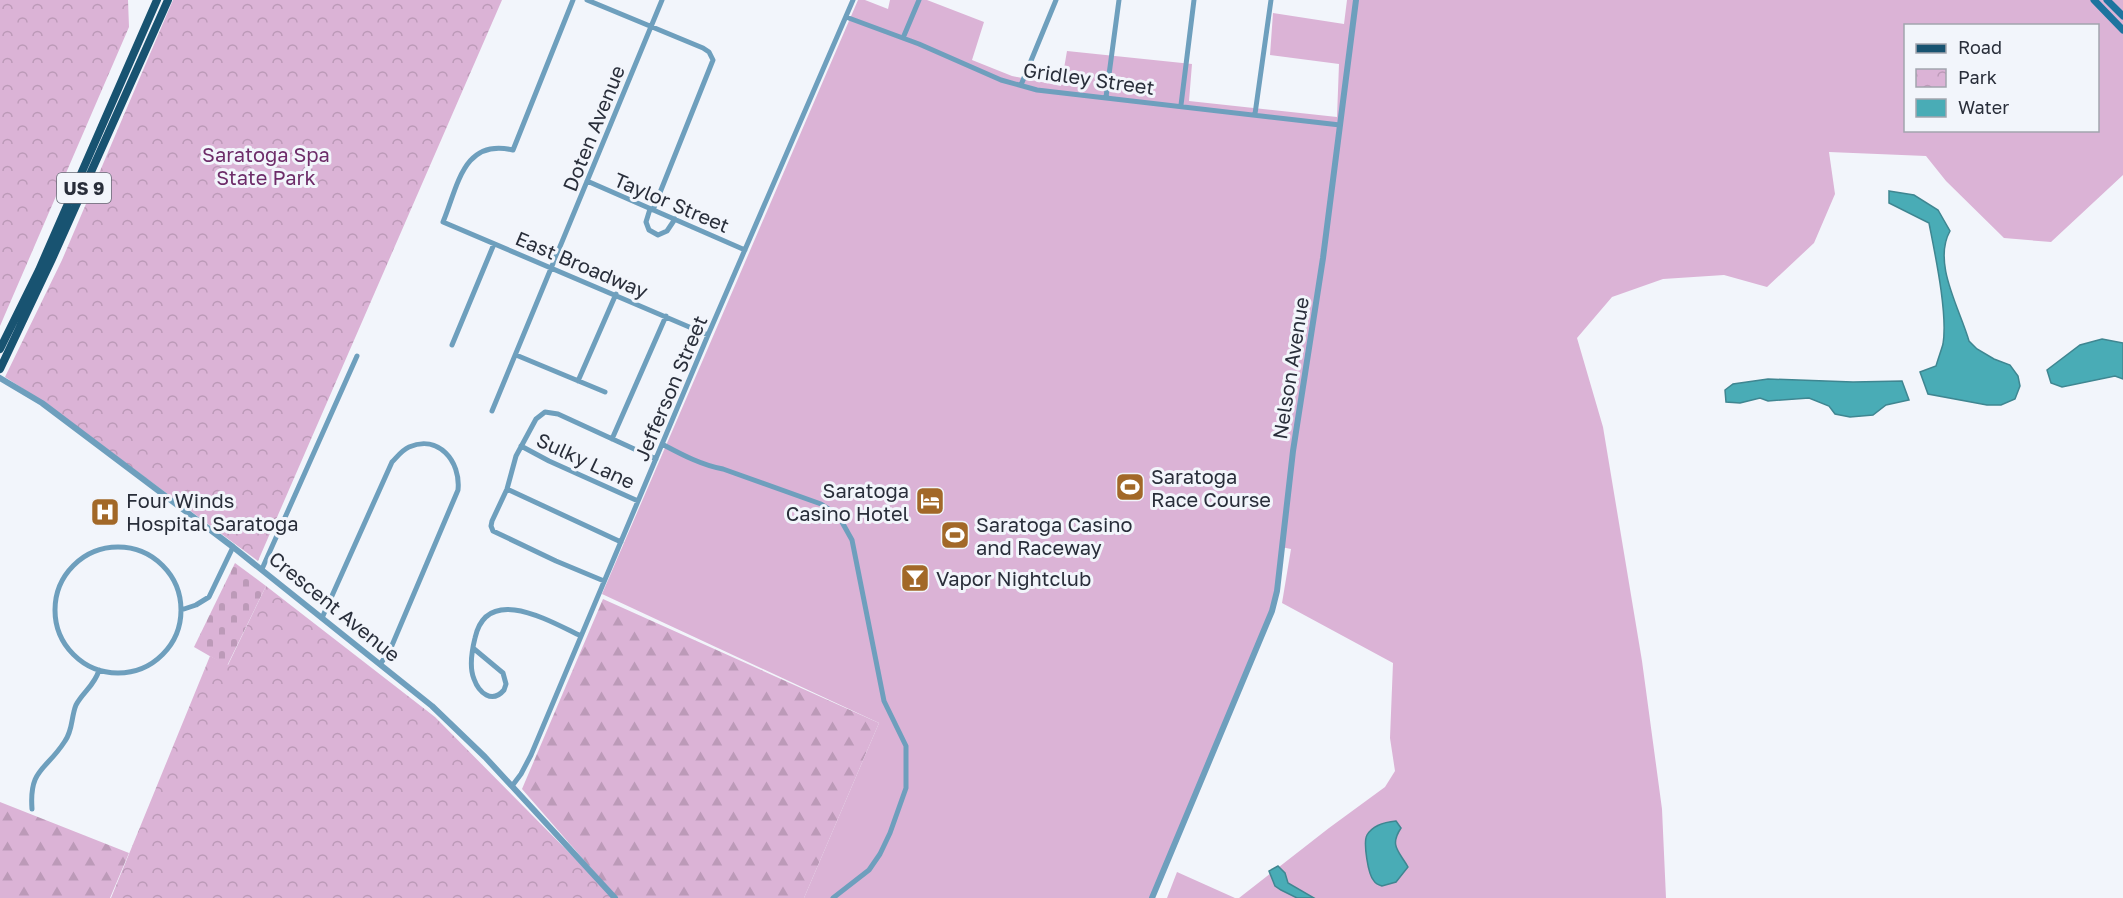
<svg xmlns="http://www.w3.org/2000/svg" width="2123" height="898" font-family="'Golos Text',sans-serif">
<style>
.forest{fill:url(#forest-firs)}
.cemetery{fill:url(#cemetery-stones)}
.park{fill:url(#park-crowns)}
.pitch{fill:#dbb3d6;fill-rule:evenodd}
.water{fill:#49acb6;stroke:#3f8691;stroke-width:1.5}
.lines{fill:none;stroke-linecap:round;stroke-linejoin:round}
.minor{stroke:#6e9fbd;stroke-width:5}
.tertiary{stroke:#6e9fbd;stroke-width:6}
.secondary{stroke:#1d749f;stroke-width:7}
.primary{stroke:#185371;stroke-width:8}
.labels{text-anchor:middle;dominant-baseline:central;stroke-width:6;stroke-linejoin:round;paint-order:stroke}
.shield{fill:#f2f5fb;stroke:#656a74;stroke-width:1.5}
.shield-label{font-size:18px;font-weight:bold;fill:#292e3a}
.street-label{font-size:20px;fill:#292e3a;stroke:#f2f5fb}
.park-label{font-size:20px;fill:#6d2c69;stroke:#f2f5fb}
.poi-label{font-size:20px;fill:#292e3a;stroke:#f2f5fb;text-anchor:start}
</style>
<defs>
<pattern id="forest-firs" width="22" height="20" patternUnits="userSpaceOnUse" patternTransform="scale(1.5)"><rect width="22" height="20" fill="#dbb3d6"/><path d="M5 1l3.5 6h-7zM16 11l3.5 6h-7z" fill="#bc9ab8"/></pattern>
<pattern id="cemetery-stones" width="16" height="16" patternUnits="userSpaceOnUse" patternTransform="scale(1.5)"><rect width="16" height="16" fill="#dbb3d6"/><path d="M2 7V4a2 2 0 0 1 4 0v3zM10 15v-3a2 2 0 0 1 4 0v3z" fill="#bc9ab8"/></pattern>
<pattern id="park-crowns" width="20" height="18" patternUnits="userSpaceOnUse" patternTransform="scale(1.5)"><rect width="20" height="18" fill="#dbb3d6"/><path d="M2 6a3 3 0 1 1 6 0M12 15a3 3 0 1 1 6 0" fill="none" stroke="#bc9ab8"/></pattern>
</defs>
<rect width="100%" height="100%" fill="#f2f5fb"/>
<!-- forest -->
<path class="forest" d="M603,599L879,723L804,898H617L522,789Z
M0,802L129,853L110,898H0Z"/>
<!-- cemetery -->
<path class="cemetery" d="M235,563L266,586L227,666L194,647Z"/>
<!-- park -->
<path class="park" d="M0,0H128L129,27L0,326Z
M173,0H502L258,561L45,403L5,377L62,260Z
M266,586L435,717L614,898H111L210,656L228,665Z"/>
<!-- pitch -->
<path class="pitch" d="M858,0H865L888,9L890,0H927L984,22L972,60L1012,76L1061,86L1067,51L1192,64L1189,101L1337,117L1339,64L1270,55L1273,13L1344,24L1347,0H2123V175L2051,242L2004,238L1946,181L1926,156L1829,152L1835,194L1814,243L1767,287L1724,275L1663,279L1612,297L1577,338L1603,427L1642,661L1662,809L1666,898H1239L1329,828L1385,787L1395,771L1390,738L1393,663L1282,603L1291,549L1281,547L1272,611L1151,898H804L879,723L602,594ZM1906,26H2098V130H1906Z
M1177,872L1235,898H1167Z"/>
<!-- water -->
<path class="water" d="M1889,191L1914,195L1938,210L1950,231C1932,263 1960,309 1969,341L1977,349L1994,359L2010,365L2018,376L2020,386L2015,399L2001,405H1987L1928,394L1920,372L1936,366C1938,359 1941,351 1943,344C1948,314 1935,254 1929,223L1889,203Z
M2102,339L2123,343V379L2115,376L2062,387L2051,383L2047,370L2080,345Z
M1768,379L1853,382L1902,381L1909,400L1886,405L1873,415L1850,417L1835,414L1829,406L1809,398L1768,401L1760,398L1740,403L1726,402L1725,390L1733,384Z
M1396,821L1401,828C1389,846 1399,851 1408,867L1396,882L1382,886C1379,885 1375,883 1374,881C1368,875 1363,842 1367,835C1373,825 1385,822 1396,821Z
M1278,866L1285,873L1288,883L1314,898H1297L1281,890L1275,886L1269,871Z"/>
<g class="lines">
<!-- minor -->
<path class="minor" d="M573,0L513,150C463,138 458,186 443,222L708,335
M587,0L703,48L709,52L713,60L653,210
M846,17L919,44L1001,80L1037,90L1340,125
M903,38L919,0
M1021,85L1056,0
M1106,97L1119,0
M1181,105L1194,0
M1255,114L1271,0
M587,181L745,250
M650,209L646,222L649,230L658,235L667,231L675,219
M452,345L494,244
M516,355L605,392
M578,381L616,294
M492,411L662,0
M612,439L666,316
M662,444C681,454 701,465 723,469L821,504L838,515L852,540L884,701L906,746V788L890,833L880,854L869,870L833,898
M521,446L549,461L638,501
M507,489L621,542
M55 610a63 63 0 1 1 126 0a63 63 0 1 1-126 0Z
M262,569L357,356
M604,581L556,561L493,531L491,526L492,521L507,489L516,456L536,419L545,412L558,414L656,459
M181,610L196,605L209,597L233,547
M322,618L392,462C397,457 402,450 409,447C438,434 461,461 458,490L390,650L381,663
M473,648L503,673L506,684L504,690C492,704 479,693 474,679C469,667 472,650 475,638C487,583 551,622 581,636
M512,786L521,774L531,755L708,335L853,0
M32,809C29,768 46,771 65,741C73,730 71,717 76,705C83,692 95,685 99,670"/>
<!-- tertiary -->
<path class="tertiary" d="M0,378L42,403L233,547L432,706L485,757L615,898
M1152,898L1272,611L1277,591L1293,451L1323,258L1356,0"/>
<!-- secondary -->
<path class="secondary" d="M2094,0L2123,30
M2107,0L2123,16"/>
<!-- primary -->
<path class="primary" d="M0,349L39,270L157,0
M0,369L52,259L168,0"/>
</g>
<!-- icons -->
<defs>
<g id="stadium-square" transform="scale(1.5)"><rect x="-9" y="-9" width="18" height="18" rx="4" fill="#a26828" stroke="#f2f5fb"/><path d="M0-5a6.5 5 0 1 0 0 10a6.5 5 0 1 0 0-10ZM-3.5-1.8h7v3.6h-7Z" fill="#fff"/></g>
<g id="hotel-square" transform="scale(1.5)"><rect x="-9" y="-9" width="18" height="18" rx="4" fill="#a26828" stroke="#f2f5fb"/><path d="M-6-4.5h1.5V1H6V5H4.5V3h-9V5H-6ZM-4 0a1.8 1.8 0 1 1 3.6 0ZM.5 0V-2.5h3Q6-2.5 6 0Z" fill="#fff"/></g>
<g id="hospital-square" transform="scale(1.5)"><rect x="-9" y="-9" width="18" height="18" rx="4" fill="#a26828" stroke="#f2f5fb"/><path d="M-5-5h3v3.5h4V-5h3V5h-3V1.5h-4V5h-3Z" fill="#fff"/></g>
<g id="bar-square" transform="scale(1.5)"><rect x="-9" y="-9" width="18" height="18" rx="4" fill="#a26828" stroke="#f2f5fb"/><path d="M-6-5H6L.8 .8V4.5H3.5V6h-7V4.5H-.8V.8Z" fill="#fff"/></g>
</defs>
<g fill-rule="evenodd">
<use href="#stadium-square" x="1130" y="487"/>
<use href="#hotel-square" x="930" y="501"/>
<use href="#hospital-square" x="105" y="512"/>
<use href="#stadium-square" x="955" y="535"/>
<use href="#bar-square" x="915" y="578"/>
</g>
<g class="labels">
<!-- shield labels -->
<rect class="shield" x="57" y="173" width="54" height="30" rx="4.5"/>
<g class="shield-label">
<text x="84" y="188">US 9</text>
</g>
<!-- street labels -->
<g class="street-label">
<text transform="translate(1089 78) rotate(8)">Gridley Street</text>
<text transform="translate(593 128) rotate(-68)">Doten Avenue</text>
<text transform="translate(672 202) rotate(23)">Taylor Street</text>
<text transform="translate(582 264) rotate(23)">East Broadway</text>
<text transform="translate(1290 368) rotate(-81)">Nelson Avenue</text>
<text transform="translate(670 388) rotate(-67)">Jefferson Street</text>
<text transform="translate(586 460) rotate(25)">Sulky Lane</text>
<text transform="translate(335 606) rotate(39)">Crescent Avenue</text>
</g>
<!-- park labels -->
<g class="park-label">
<text x="266" y="154">Saratoga Spa<tspan x="266" dy="23">State Park</tspan></text>
</g>
<!-- poi labels -->
<g class="poi-label">
<text x="1151" y="476">Saratoga<tspan x="1151" dy="23">Race Course</tspan></text>
<text x="909" y="490" text-anchor="end">Saratoga<tspan x="909" dy="23">Casino Hotel</tspan></text>
<text x="126" y="500">Four Winds<tspan x="126" dy="23">Hospital Saratoga</tspan></text>
<text x="976" y="524">Saratoga Casino<tspan x="976" dy="23">and Raceway</tspan></text>
<text x="936" y="578">Vapor Nightclub</text>
</g>
</g>
<!-- legend -->
<rect x="1904" y="24" width="195" height="108" fill="#f2f5fb" stroke="#a2a5ae" stroke-width="1.5"/>
<rect x="1916" y="44" width="30" height="9" fill="#185371" stroke="#a2a5ae" stroke-width="1.5"/>
<text x="1958" y="54" font-size="18" fill="#292e3a">Road</text>
<rect x="1916" y="69" width="30" height="18" fill="url(#park-crowns)" stroke="#a2a5ae" stroke-width="1.5"/>
<text x="1958" y="84" font-size="18" fill="#292e3a">Park</text>
<rect x="1916" y="99" width="30" height="18" fill="#49acb6" stroke="#a2a5ae" stroke-width="1.5"/>
<text x="1958" y="114" font-size="18" fill="#292e3a">Water</text>
</svg>
